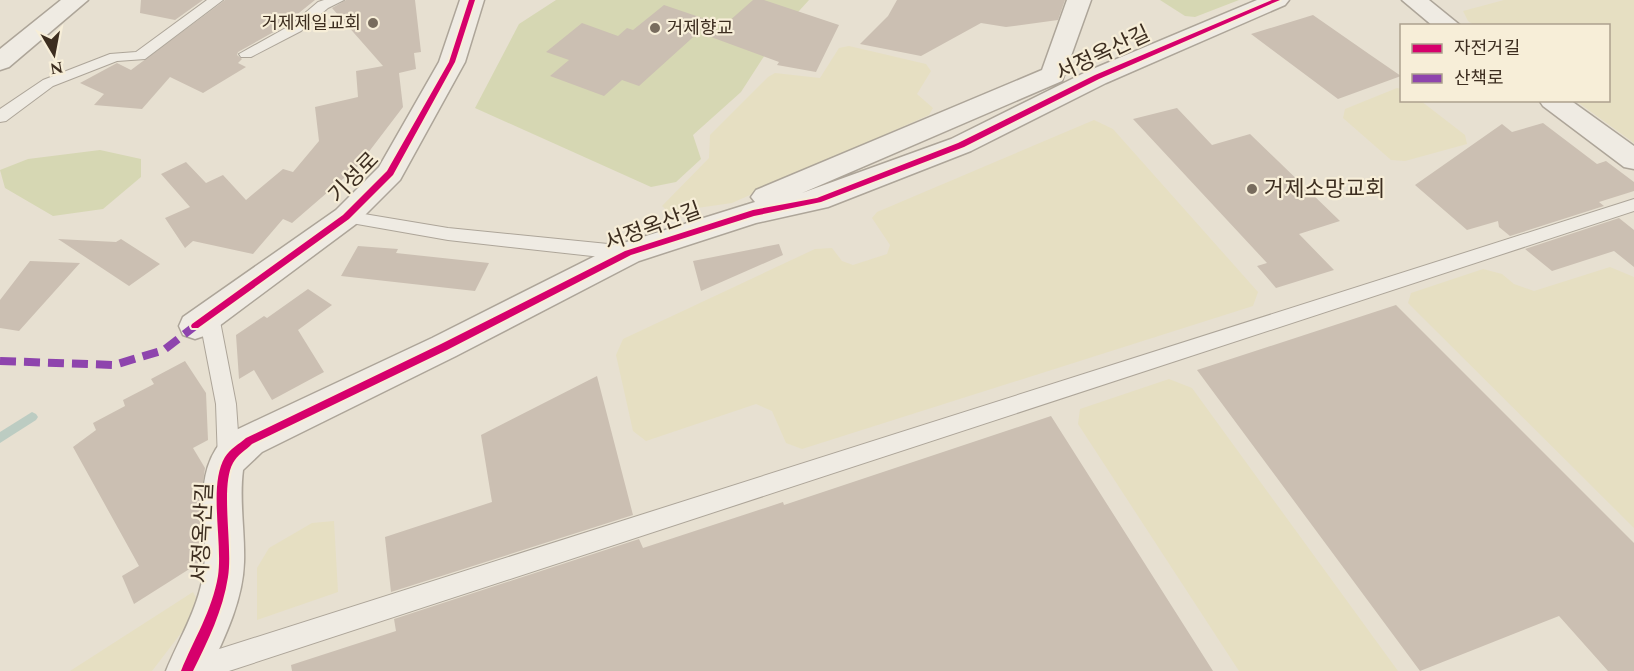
<svg xmlns="http://www.w3.org/2000/svg" width="1634" height="671" font-family="Spectral,'Noto Sans KR',serif">
<style>
.farmland{fill:#e6dfc2}
.green{fill:#d6d7b3}
.lines{fill:none;stroke-linecap:round;stroke-linejoin:round}
.stream{fill:#bcccc2;fill-rule:evenodd}
.building{fill:#cbbfb2}
.lane-casing{stroke:#ada599;stroke-width:2}
.street-casing{stroke:#ada599;stroke-width:3}
.lane{fill:#efebe3;fill-rule:evenodd}
.street{fill:#efebe3;fill-rule:evenodd}
.quiet{stroke:#8e44ad;stroke-width:8;stroke-dasharray:16 8;stroke-linecap:butt}
.cycleway-casing{stroke:#f7eed8;stroke-width:4}
.cycleway{fill:#d6006c;fill-rule:evenodd}
.poi-dot{fill:#786c5e;stroke:#f7eed8;stroke-width:2}
.labels{text-anchor:middle;dominant-baseline:central;stroke-width:4.5;stroke-linejoin:round;paint-order:stroke}
.far-poi-label{font-size:18px;fill:#3d2e20;stroke:#f7eed8;text-anchor:end}
.street-label{font-size:22px;fill:#3d2e20;stroke:#f7eed8}
.poi-label{font-size:22px;fill:#3d2e20;stroke:#f7eed8;text-anchor:start}
</style>
<rect width="100%" height="100%" fill="#e7e0d1"/>
<!-- farmland -->
<path class="farmland" d="M1504,0H1634V143L1576,101L1608,100V26L1474,25L1468,21L1463,11Z
M849,46L926,64L931,71L917,94L933,108L929,115L732,203L669,212L662,206L709,158L710,135L768,77L775,73L820,78L839,48Z
M1397,88L1401,89L1402,100L1421,101L1465,135L1467,144L1405,161L1391,160L1343,118L1345,109Z
M1094,120L1113,129L1258,292L1253,306L802,449L786,443L772,411L756,404L646,441L633,431L616,355L623,339L815,249L832,248L842,261L853,265L887,254L890,245L872,218L877,212Z
M1610,267L1634,277V528L1408,303L1411,293L1483,269L1502,274L1514,284L1534,291Z
M1169,379L1192,388L1398,671H1239L1078,424L1080,409Z
M334,521L338,592L257,620V568L269,548L312,523Z
M193,592L201,607L152,671H70Z"/>
<!-- green -->
<path class="green" d="M556,0H809L779,33L741,92L693,135L701,159L676,182L651,187L475,108L519,24Z
M1160,0H1239L1195,17L1185,16Z
M100,150L141,159V177L103,209L53,216L5,188L0,170L28,159Z"/>
<g class="lines">
<!-- stream -->
<path class="stream" d="M32,412L36,414L38,417L36,420L0,443V432Z"/>
</g>
<!-- building -->
<path class="building" d="M141,0H203L175,20L140,13Z
M225,0H315L279,29L238,52L237,55L242,59L238,63L246,67L203,93L170,77L142,109L94,105L104,94L80,83L117,63L131,70Z
M346,0H415L421,52L414,53L416,69L399,73L403,107L358,166L292,223L283,219L253,254L193,241L185,248L165,218L190,207L161,174L186,162L206,183L223,175L246,200L283,169L293,172L319,141L315,107L358,97L356,71L383,66L332,8Z
M753,0H764L839,25L816,72L777,65L779,62L711,37Z
M897,0H1065L1058,20L1006,27L981,23L921,56L860,44L888,16Z
M664,5L711,21L639,86L622,80L604,96L550,76L569,60L546,52L582,23L618,36L627,28L633,30Z
M1313,15L1369,54L1401,76L1338,99L1251,34Z
M1177,108L1212,145L1250,134L1340,221L1299,234L1334,270L1276,288L1257,266L1267,263L1133,119Z
M1543,123L1597,164L1606,161L1634,182V191L1599,202L1604,206L1510,236L1499,227L1498,221L1467,230L1415,185L1502,124L1512,132Z
M1619,218L1634,230V267L1614,251L1552,271L1525,249Z
M58,239L116,242L121,239L160,264L129,286Z
M779,244L783,255L701,291L693,261Z
M358,246L398,249L396,253L489,263L475,291L341,276Z
M30,261L80,263L19,331L0,328V300Z
M308,289L332,305L298,330L324,372L272,400L254,370L239,379L236,335L264,316L267,318Z
M1396,305L1634,543V671H1608L1559,616L1420,671L1197,370Z
M185,361L206,393L208,440L193,448L205,468L201,495L202,561L134,604L122,576L139,566L73,447L96,430L93,423L125,406L123,400L154,384L151,379Z
M597,376L633,515L391,592L385,537L492,502L481,435Z
M1051,416L1213,671H292L291,665L396,631L394,619L639,539L643,548L783,502L784,505Z"/>
<g class="lines">
<!-- lane casing -->
<g class="lane-casing">
<path id="lane" d="M207,0H223L145,59L117,61L53,86L6,121L0,122V109L43,80L110,54L136,52Z
M324,0H344L328,8L301,31L251,57H241L239,54L291,25L318,2Z
M1634,199V211L229,671H178L182,662L191,658Z
M346,211L448,228L628,246L634,248L637,253L634,258L628,260L448,240L340,221L337,217L340,213Z
M209,309L216,311L219,316L236,404L240,461L237,468L229,470L221,468L218,461L216,404L199,316L202,311Z"/>
</g>
<!-- street casing -->
<g class="street-casing">
<path id="street" d="M61,0H88L9,67L0,70V49Z
M460,0H484L465,62L400,180L356,224L207,335L195,339L183,335L179,326L183,317L336,210L379,167L439,62Z
M1067,0H1091L1062,81L802,193L951,139L1088,71L1257,0H1289L1285,5L1106,83L971,151L828,207L756,223L639,261L456,356L262,452L243,470C239,501 245,531 244,562C243,600 225,637 209,671H166C179,639 197,611 203,576C210,535 192,487 216,449C221,441 230,436 236,430L432,338L617,245L755,202L751,197L756,190L1042,70Z
M1402,0H1429L1461,26H1433Z
M1539,100H1570L1634,146V169L1624,167L1543,106Z"/>
</g>
<!-- lane -->
<use href="#lane" class="lane"/>
<!-- street -->
<use href="#street" class="street"/>
<!-- quiet -->
<path class="quiet" d="M0,361L114,365L164,350L195,326"/>
<!-- cycleway casing -->
<g class="cycleway-casing">
<path id="cycleway" d="M469,0H475L455,62L393,175L349,219L198,328H192L191,326L192,324L343,215L387,171L449,62Z
M1272,0H1280L1099,79L964,147L821,202L754,216L631,255L447,350L252,444C246,450 237,455 233,463C220,486 233,547 228,577C223,610 208,641 193,671H181C194,639 212,611 218,576C223,542 208,485 225,457C230,449 239,444 246,438L441,344L625,251L753,210L817,198L958,143L1095,75Z"/>
</g>
<!-- cycleway -->
<use href="#cycleway" class="cycleway"/>
</g>
<!-- markers -->
<g class="poi-dot">
<circle cx="373" cy="23" r="6"/>
<circle cx="655" cy="28" r="6"/>
<circle cx="1252" cy="189" r="6"/>
</g>
<g class="labels">
<!-- far-poi labels -->
<g class="far-poi-label">
<text x="361" y="23">거제제일교회</text>
<text x="667" y="28" text-anchor="start">거제향교</text>
</g>
<!-- street labels -->
<g class="street-label">
<text transform="translate(1103 54) rotate(-25)">서정옥산길</text>
<text transform="translate(354 178) rotate(-46)">기성로</text>
<text transform="translate(653 227) rotate(-20)">서정옥산길</text>
<text transform="translate(203 533) rotate(-87)">서정옥산길</text>
</g>
<!-- poi labels -->
<g class="poi-label">
<text x="1264" y="189">거제소망교회</text>
</g>
</g>
<!-- legend -->
<rect x="1400" y="24" width="210" height="78" fill="#f7eed8" stroke="#ada18e" stroke-width="1.5"/>
<rect x="1412" y="44" width="30" height="9" fill="#d6006c" stroke="#ada18e" stroke-width="1.5"/>
<text x="1454" y="54" font-size="18" fill="#3d2e20">자전거길</text>
<rect x="1412" y="74" width="30" height="9" fill="#8e44ad" stroke="#ada18e" stroke-width="1.5"/>
<text x="1454" y="84" font-size="18" fill="#3d2e20">산책로</text>
<!-- north arrow -->
<g transform="translate(54 54) rotate(170)" stroke="#f7eed8" stroke-width="4.5" paint-order="stroke">
<path d="M0-4.5L10 22L0 15L-10 22Z" fill="#3d2e20"/>
<text y="-9" font-size="16" font-weight="bold" text-anchor="middle" fill="#3d2e20">N</text>
</g>
</svg>
